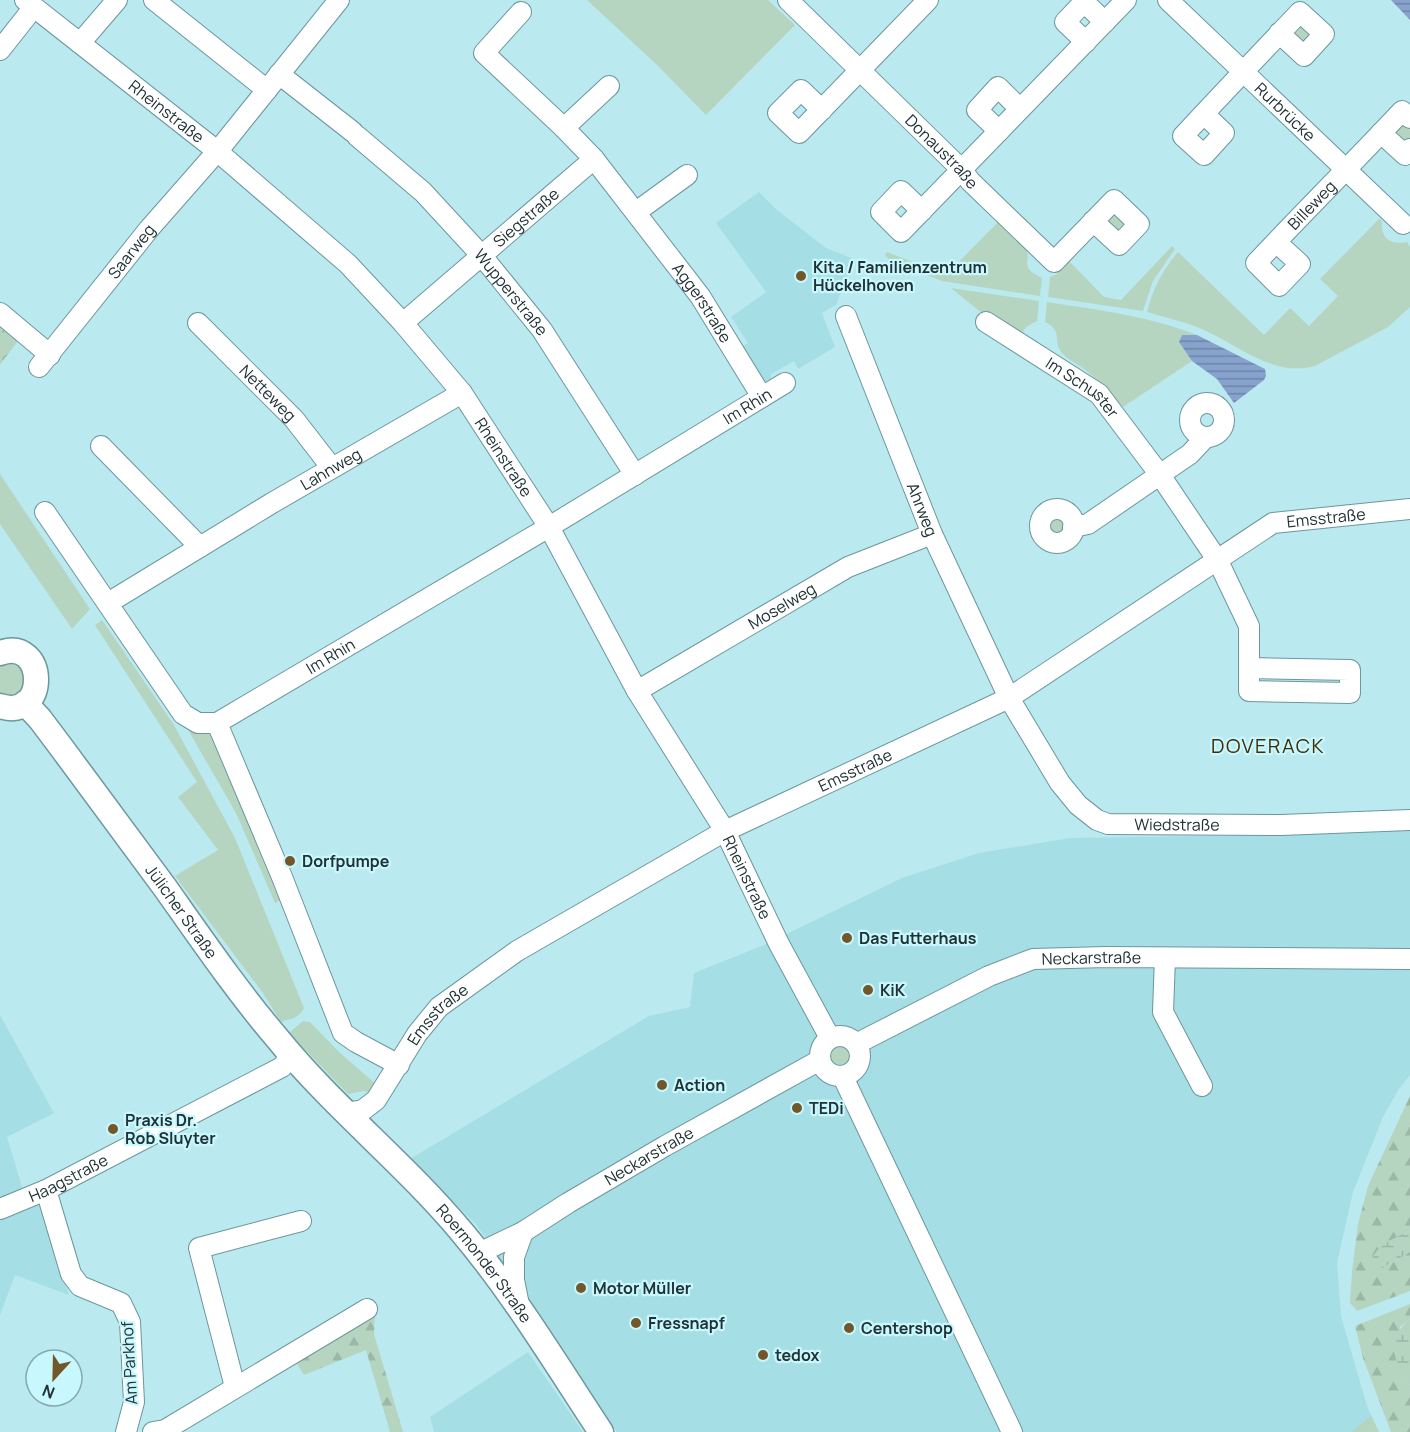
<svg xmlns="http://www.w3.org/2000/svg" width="1410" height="1432" font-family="Manrope,sans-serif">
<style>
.built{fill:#a6dee5}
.grass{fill:#b5d5c0}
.forest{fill:url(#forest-firs)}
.wetland{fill:url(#wetland-marsh)}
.park{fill:url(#park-crowns)}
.water{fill:url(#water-rules)}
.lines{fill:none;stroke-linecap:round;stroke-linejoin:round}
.minor-casing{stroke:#6b979d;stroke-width:22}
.major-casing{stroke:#6b979d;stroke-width:27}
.minor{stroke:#fff;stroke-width:20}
.major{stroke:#fff;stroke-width:24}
.poi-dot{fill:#715729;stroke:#c8f7fd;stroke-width:2}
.labels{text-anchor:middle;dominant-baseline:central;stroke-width:4.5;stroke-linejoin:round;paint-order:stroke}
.street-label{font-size:16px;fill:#203235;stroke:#c8f7fd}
.poi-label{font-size:16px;font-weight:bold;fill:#203235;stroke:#c8f7fd;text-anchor:start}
.quarter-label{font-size:20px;letter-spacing:1.5px;fill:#412d06;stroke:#c8f7fd}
</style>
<defs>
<pattern id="forest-firs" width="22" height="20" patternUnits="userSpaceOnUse" patternTransform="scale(1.5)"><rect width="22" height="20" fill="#b5d5c0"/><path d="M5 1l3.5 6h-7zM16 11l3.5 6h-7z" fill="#9bb7a6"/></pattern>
<pattern id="wetland-marsh" width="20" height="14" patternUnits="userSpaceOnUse" patternTransform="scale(1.5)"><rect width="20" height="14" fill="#b5d5c0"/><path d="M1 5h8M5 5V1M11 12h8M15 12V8" fill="none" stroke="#9bb7a6"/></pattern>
<pattern id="park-crowns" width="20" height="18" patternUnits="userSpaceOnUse" patternTransform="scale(1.5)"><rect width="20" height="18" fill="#b5d5c0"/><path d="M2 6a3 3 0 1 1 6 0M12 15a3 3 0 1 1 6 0" fill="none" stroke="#9bb7a6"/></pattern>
<pattern id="water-rules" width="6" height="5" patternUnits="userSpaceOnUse" patternTransform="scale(1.5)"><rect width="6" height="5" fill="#86a2cd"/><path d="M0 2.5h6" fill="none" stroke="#6d85a7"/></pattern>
</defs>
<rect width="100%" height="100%" fill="#bbe9f0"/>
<!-- built -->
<path class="built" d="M759,192L777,210L826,248L854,259L836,305L822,313L835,347L798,369L794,361L771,374V383L763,387L739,348L748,343L731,317L766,292L716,223Z
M1410,829V1075L1399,1089L1383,1117L1353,1192L1337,1263L1341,1316L1367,1406L1379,1432H617L476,1224L410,1159L649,1016L690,1007L694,973L764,945L902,878L979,853L1070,838L1272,835Z
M0,1015L54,1113L7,1137L22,1187L40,1207L69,1295L15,1275L0,1315Z
M528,1352L583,1432H434L430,1417Z"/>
<!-- grass -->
<path class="grass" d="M587,0H768L795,25L706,115L657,65Z
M1300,22L1311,35L1303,43H1299L1291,30Z
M1400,123H1410V141L1402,142L1395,134V130Z
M1115,215L1127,223L1118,235L1107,222L1112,216Z
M1379,219L1382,221C1380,238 1391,246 1407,242L1410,247V307L1388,327L1315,366C1274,377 1241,347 1206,331C1187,322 1167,318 1147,312C1153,288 1162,271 1178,252L1264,335L1290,308L1309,326L1338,296L1320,279Z
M999,221C1007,228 1022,238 1026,248C1032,262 1018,267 1042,278L1040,296L942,281L889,260L885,255L887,252L946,275Z
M1172,246L1175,249L1153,281L1143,311L1048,297L1050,277L1057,274L1069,261L1104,297L1121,300Z
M951,288L1039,301L1037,321L1026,327L1020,336L984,315Z
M1047,302C1098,310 1149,316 1197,335H1182L1179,342L1192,361L1123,407C1112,395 1101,383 1089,373C1081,365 1069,361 1062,353C1052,341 1064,331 1045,322Z
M0,474L90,609L72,629L0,524Z
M1047 527a10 10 0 1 1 20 0a10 10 0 1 1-20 0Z
M102,620L174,725L235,838L304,1008C296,1021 292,1017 281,1022L263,993L175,876L218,850L178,797L197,782L95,625Z
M10,664C30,669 29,684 16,696H0V666Z
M183,721L217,733L283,899L275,903L236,813Z
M303,1021L310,1022L339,1052L378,1086L371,1093L364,1091L348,1094L289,1033Z
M830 1054a10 10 0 1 1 20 0a10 10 0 1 1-20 0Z
M1371,1416L1379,1432H1351Z"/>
<!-- forest -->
<path class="forest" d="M1410,1096V1231L1399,1236L1381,1269L1410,1252V1291L1357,1311L1350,1303L1352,1272L1358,1224L1368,1186Z
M1410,1304V1319L1400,1327L1406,1379L1410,1385V1432H1391L1363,1358L1355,1326Z
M375,1310L374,1334L403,1432H390L366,1350L304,1375L294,1359Z"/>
<!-- wetland -->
<path class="wetland" d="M1410,1231V1252L1381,1269H1370C1370,1248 1393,1238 1410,1231Z
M1410,1319V1385C1393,1361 1385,1340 1410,1319Z"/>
<!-- park -->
<path class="park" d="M0,326L18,341L0,365Z"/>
<!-- water -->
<path class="water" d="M1391,0H1410V20Z
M1182,335H1197L1265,369L1266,376L1264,380L1234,403L1217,379L1192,361L1179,342Z"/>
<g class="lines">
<!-- minor casing -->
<g class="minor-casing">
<g id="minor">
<path id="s1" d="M25,0L217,151L348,264L403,323L462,393L549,527L637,691L725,831L779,944L830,1038"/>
<path d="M154,0L267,90"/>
<path id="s2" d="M788,0L962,170L970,181L1054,262L1114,200L1139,224L1119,245L1093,221"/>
<path id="s3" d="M1168,0L1403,224"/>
<path id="s4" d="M521,12L484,53L564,128L594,159L700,296L762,397"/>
<path d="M1086,42L1065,22L1084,2L1105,22"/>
<path d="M80,43L117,0"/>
<path d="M0,50L34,7"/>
<path d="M279,74L353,132"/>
<path d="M822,110L801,90L778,113L799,133L928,0"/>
<path d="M1204,114L1224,133L1204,155L1183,136C1222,94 1261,53 1300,12L1324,34L1304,56L1279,33"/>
<path d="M564,128L609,86"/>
<path d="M999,131L977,110L998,87L1020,109"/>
<path d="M1381,133L1405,155L1410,149"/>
<path id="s5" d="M357,136L423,192L482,256L542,330L635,475"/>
<path d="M922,211L901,191L881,212L901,232L1126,0"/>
<path d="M636,212L687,175"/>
<path id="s6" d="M1276,242L1300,264L1279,286L1256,263C1304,212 1354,162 1402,111L1410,118"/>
<path d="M0,313L50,355"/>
<path id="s7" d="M846,316L932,534L1009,698L1060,783L1078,805L1097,820L1108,824L1281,825L1410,820"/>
<path id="s8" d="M986,322L1099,394L1160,475L1218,561L1249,626V691L1350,693V670L1249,668"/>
<path id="s9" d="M198,323L294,419L332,468"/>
<path id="s10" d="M403,323L594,159"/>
<path id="s11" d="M39,367L149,229L221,147L339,0"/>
<circle cx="1207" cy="420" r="17"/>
<path d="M101,446L200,547"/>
<circle cx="1057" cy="526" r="17"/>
<path d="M45,512L183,714L198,723H217"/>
<path d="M1073,527L1088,524L1190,454L1205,438"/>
<path id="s12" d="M108,603L272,503L462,393"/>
<path id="s13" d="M637,691L848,567L932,534"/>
<path d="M1165,958L1163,1012L1202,1086"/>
<circle cx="840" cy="1056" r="20"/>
<path id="s14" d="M856,1044L989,976L1033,959L1106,957L1410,959"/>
<path id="s15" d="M399,1065L356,1042L343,1033L282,877L217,723L549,527L785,383"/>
<path d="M843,1077L1012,1432"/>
<path id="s16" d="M346,1113L363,1110L376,1100L417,1034L439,1007L517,951L725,831L1009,698L1273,523L1410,509"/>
<path d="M46,1190L71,1274L80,1286L121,1303L130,1322L134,1402L126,1432"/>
<path id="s17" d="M0,1209L46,1190L282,1067L291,1055"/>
<path id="s18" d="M479,1253L523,1232L568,1203L665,1146L820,1060"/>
<path d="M519,1305L514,1280V1257L523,1232"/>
<path d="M235,1387L199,1248L301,1221"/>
<path d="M153,1432L165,1430L367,1309"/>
</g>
</g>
<!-- major casing -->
<g class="major-casing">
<g id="major">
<path d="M0,653C47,636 49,722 0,706"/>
<path id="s19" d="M25,703L40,719L64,751C98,797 132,843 166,889C202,940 237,991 277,1038C333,1107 404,1163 461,1231C514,1294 556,1364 601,1432"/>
</g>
</g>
<!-- minor -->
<use href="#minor" class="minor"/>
<!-- major -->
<use href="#major" class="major"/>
</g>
<!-- markers -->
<g class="poi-dot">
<circle cx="801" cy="276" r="6"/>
<circle cx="290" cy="861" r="6"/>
<circle cx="847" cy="938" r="6"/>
<circle cx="868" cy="990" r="6"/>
<circle cx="662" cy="1085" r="6"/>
<circle cx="797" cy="1108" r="6"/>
<circle cx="113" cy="1129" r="6"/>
<circle cx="581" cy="1288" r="6"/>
<circle cx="636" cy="1323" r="6"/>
<circle cx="849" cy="1328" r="6"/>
<circle cx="763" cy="1355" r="6"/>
</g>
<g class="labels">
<!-- street labels -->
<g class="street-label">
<text stroke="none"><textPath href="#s1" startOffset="180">Rheinstraße</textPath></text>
<text stroke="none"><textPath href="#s3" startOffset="162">Rurbrücke</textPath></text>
<text stroke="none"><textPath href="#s2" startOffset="216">Donaustraße</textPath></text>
<text stroke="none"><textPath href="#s6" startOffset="176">Billeweg</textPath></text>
<text stroke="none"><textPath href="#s10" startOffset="162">Siegstraße</textPath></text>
<text stroke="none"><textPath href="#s11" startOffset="148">Saarweg</textPath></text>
<text stroke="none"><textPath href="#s5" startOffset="220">Wupperstraße</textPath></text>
<text stroke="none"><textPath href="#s4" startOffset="388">Aggerstraße</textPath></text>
<text stroke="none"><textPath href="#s8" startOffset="117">Im Schuster</textPath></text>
<text stroke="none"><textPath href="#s9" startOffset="99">Netteweg</textPath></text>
<text stroke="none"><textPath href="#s15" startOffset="1017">Im Rhin</textPath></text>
<text stroke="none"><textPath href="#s1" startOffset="666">Rheinstraße</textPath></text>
<text stroke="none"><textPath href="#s12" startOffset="260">Lahnweg</textPath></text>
<text stroke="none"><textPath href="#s7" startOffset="208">Ahrweg</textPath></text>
<text stroke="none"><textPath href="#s16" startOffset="1166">Emsstraße</textPath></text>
<text stroke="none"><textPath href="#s13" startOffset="168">Moselweg</textPath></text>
<text stroke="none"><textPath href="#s15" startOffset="531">Im Rhin</textPath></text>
<text stroke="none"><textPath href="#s16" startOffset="626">Emsstraße</textPath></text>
<text stroke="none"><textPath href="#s7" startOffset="648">Wiedstraße</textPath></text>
<text stroke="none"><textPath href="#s1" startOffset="1152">Rheinstraße</textPath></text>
<text stroke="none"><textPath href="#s19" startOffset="261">Jülicher Straße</textPath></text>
<text stroke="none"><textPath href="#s14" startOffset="255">Neckarstraße</textPath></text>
<text stroke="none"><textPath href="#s16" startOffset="140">Emsstraße</textPath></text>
<text stroke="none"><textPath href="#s18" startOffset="196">Neckarstraße</textPath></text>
<text stroke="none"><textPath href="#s17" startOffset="75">Haagstraße</textPath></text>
<text stroke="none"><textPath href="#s19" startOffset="726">Roermonder Straße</textPath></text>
<text transform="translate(129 1363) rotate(-93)">Am Parkhof</text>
</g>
<!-- poi labels -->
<g class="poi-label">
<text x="813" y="267">Kita / Familienzentrum<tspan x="813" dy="18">Hückelhoven</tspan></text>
<text x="302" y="861">Dorfpumpe</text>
<text x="859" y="938">Das Futterhaus</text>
<text x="880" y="990">KiK</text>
<text x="674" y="1085">Action</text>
<text x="809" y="1108">TEDi</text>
<text x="125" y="1120">Praxis Dr.<tspan x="125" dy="18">Rob Sluyter</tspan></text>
<text x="593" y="1288">Motor Müller</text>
<text x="648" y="1323">Fressnapf</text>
<text x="861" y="1328">Centershop</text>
<text x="775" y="1355">tedox</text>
</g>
<!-- quarter labels -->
<g class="quarter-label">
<text x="1268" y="745">DOVERACK</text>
</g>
</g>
<!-- north arrow -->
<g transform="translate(54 1378) rotate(202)"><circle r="28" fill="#c8f7fd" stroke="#85a8ad" stroke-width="1.5"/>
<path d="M0-4.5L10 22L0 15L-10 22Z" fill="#715729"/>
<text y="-9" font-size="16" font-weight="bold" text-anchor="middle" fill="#203235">N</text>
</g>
</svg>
